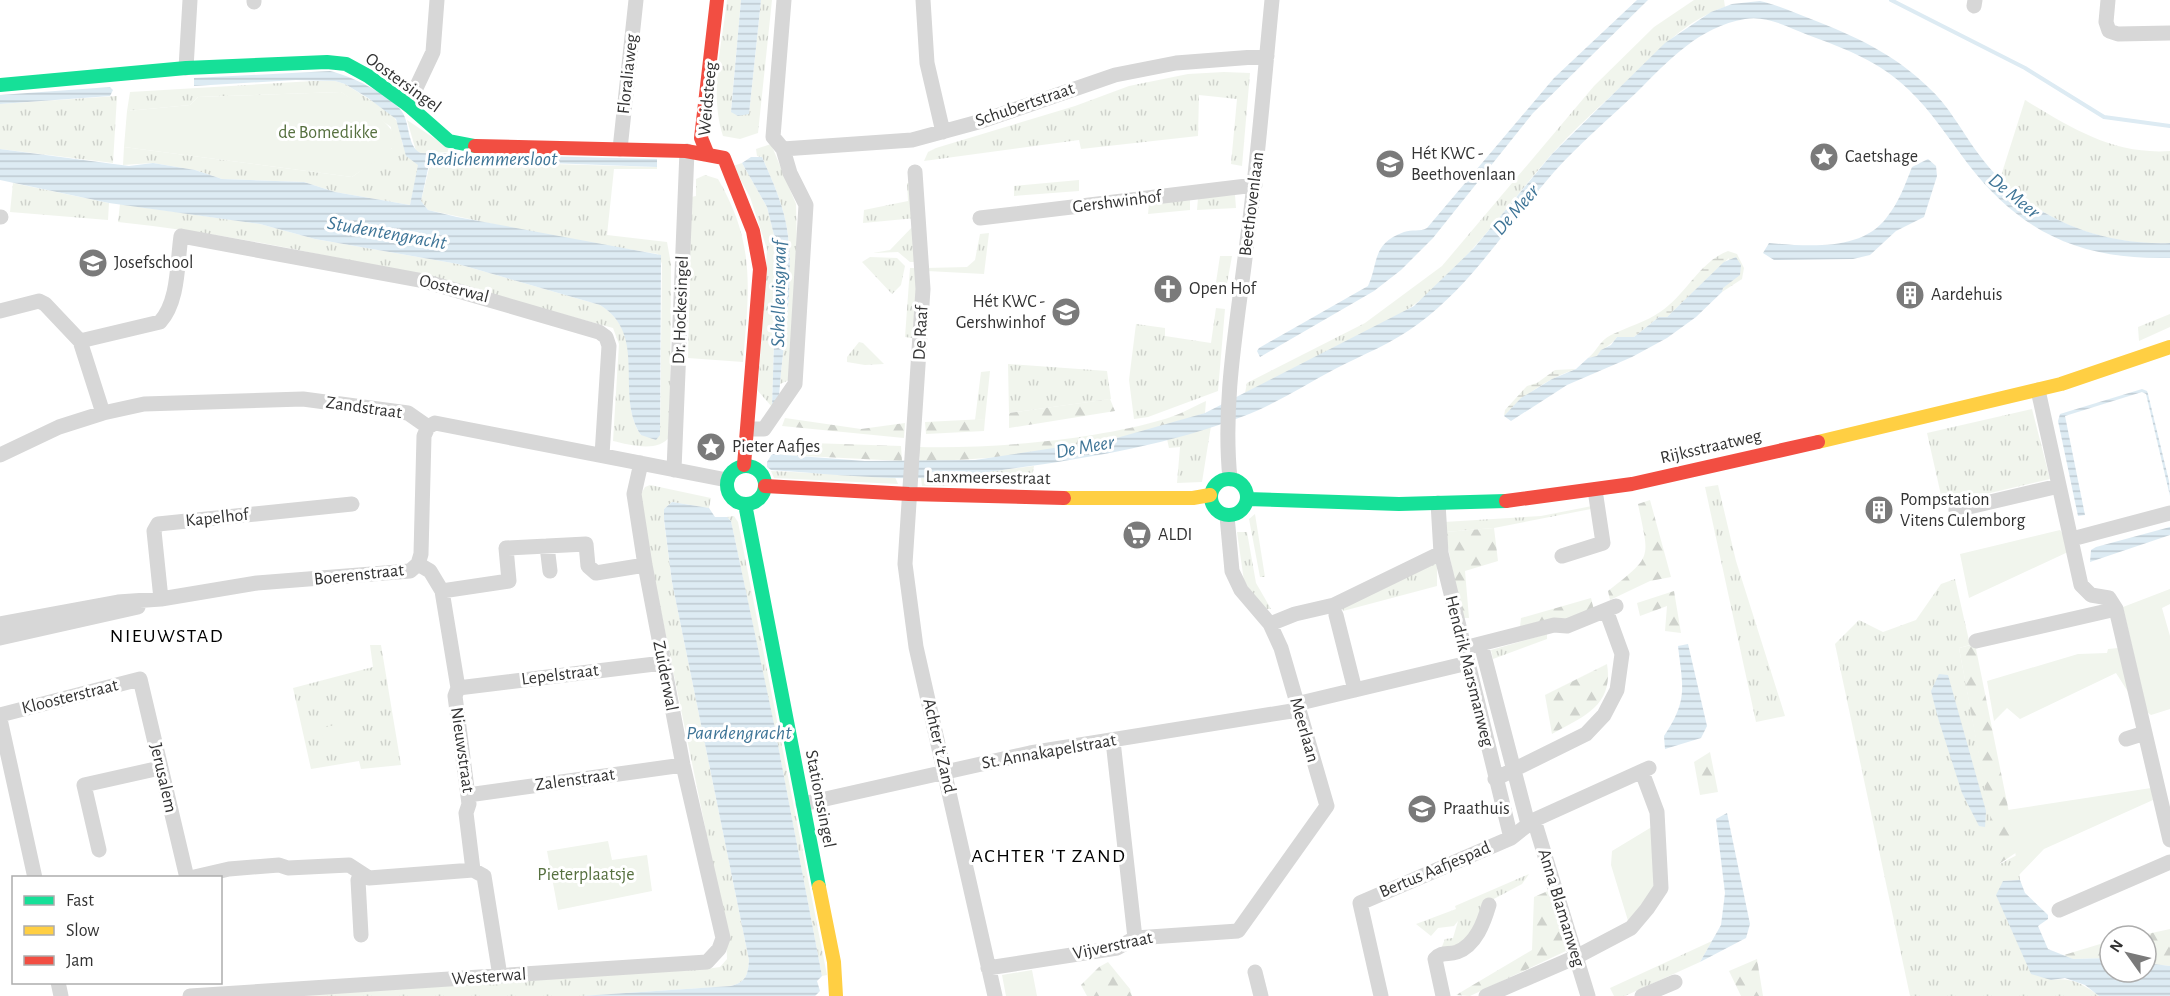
<svg xmlns="http://www.w3.org/2000/svg" width="2170" height="996" font-family="'Alegreya Sans',sans-serif">
<style>
.grass{fill:url(#grass-tufts)}
.forest{fill:url(#forest-firs)}
.wetland{fill:url(#wetland-marsh)}
.green{fill:#f1f5ed}
.water{fill:url(#water-rules)}
.lines{fill:none;stroke-linecap:round;stroke-linejoin:round}
.stream{stroke:#ddebf3;stroke-width:4}
.street{stroke:#d7d7d7;stroke-width:15}
.fast{stroke:#16e098;stroke-width:14}
.slow{stroke:#ffcf43;stroke-width:14}
.jam{stroke:#f24e42;stroke-width:14}
.labels{text-anchor:middle;dominant-baseline:central;stroke-width:6;stroke-linejoin:round;paint-order:stroke}
.street-label{font-size:18px;fill:#333;stroke:#fff}
.park-label{font-size:18px;fill:#56703f;stroke:#fff}
.poi-label{font-size:18px;fill:#333;stroke:#fff;text-anchor:start}
.water-label{font-size:20px;font-style:italic;fill:#3f7597;stroke:#fff}
.neighbourhood-label{font-size:20px;letter-spacing:1.5px;fill:#000;stroke:#fff}
</style>
<defs>
<pattern id="grass-tufts" width="24" height="20" patternUnits="userSpaceOnUse" patternTransform="scale(1.5)"><rect width="24" height="20" fill="#f1f5ed"/><path d="M3 7l-1-3M5 7V3M7 7l1-3M15 17l-1-3M17 17v-4M19 17l1-3" fill="none" stroke="#cfd2cc"/></pattern>
<pattern id="forest-firs" width="22" height="20" patternUnits="userSpaceOnUse" patternTransform="scale(1.5)"><rect width="22" height="20" fill="#f1f5ed"/><path d="M5 1l3.5 6h-7zM16 11l3.5 6h-7z" fill="#cfd2cc"/></pattern>
<pattern id="wetland-marsh" width="20" height="14" patternUnits="userSpaceOnUse" patternTransform="scale(1.5)"><rect width="20" height="14" fill="#f1f5ed"/><path d="M1 5h8M5 5V1M11 12h8M15 12V8" fill="none" stroke="#cfd2cc"/></pattern>
<pattern id="water-rules" width="6" height="5" patternUnits="userSpaceOnUse" patternTransform="scale(1.5)"><rect width="6" height="5" fill="#ddebf3"/><path d="M0 2.5h6" fill="none" stroke="#becad1"/></pattern>
</defs>
<rect width="100%" height="100%" fill="#fff"/>
<!-- grass -->
<path class="grass" d="M727,0H741L731,111L749,114L761,0H772L758,133L740,139L723,136C709,93 722,44 727,0Z
M1694,0H1724L1725,7C1686,20 1660,49 1631,77C1604,103 1575,128 1550,156C1513,199 1480,245 1439,284C1392,330 1305,363 1245,393L1247,383L1365,323L1442,266L1594,86L1654,27Z
M1224,72L1250,73L1242,166L1231,164L1237,99L1199,95L1198,136L1081,149L1079,140L924,161L928,152L936,148L1075,106L1129,86L1188,74Z
M313,81H335L345,84L391,113L398,123L403,146L419,165L410,205L335,192L304,182L222,179L195,170L153,163L123,165L124,147L352,177L392,148L391,127L341,92L198,97L190,105L127,111L130,92Z
M117,96L113,163L0,149V104Z
M2025,100C2071,128 2114,155 2170,151V243C2107,246 2045,223 2000,179Z
M407,120L455,152L421,153L416,151Z
M771,144L796,204L797,250L789,380L780,384C784,335 794,284 788,236C785,208 773,182 762,157L757,156L756,149Z
M439,159L482,162L657,167V169H614L607,235L667,242L671,264L670,436C659,453 630,445 613,441L619,344L613,328C449,283 288,240 118,222L120,204L260,224L315,239L458,264L600,305C651,336 614,396 641,435L660,434L662,264L658,254L548,236L428,210L421,201L431,160Z
M742,163L767,207L777,247L772,407L758,391L767,249L750,197L733,166Z
M705,175L718,179C756,244 749,290 743,362L688,358L691,197L696,196V179Z
M1079,180V191L1014,196V186Z
M13,183L109,203L108,220L10,212Z
M907,183H912L916,218L863,223L864,210L908,201Z
M1235,195L1236,208L1197,210L1198,198Z
M1190,200V210L1148,214L1149,204Z
M916,223L920,262H910L898,252L873,253L890,250Z
M989,233L984,274L927,271L926,268L967,267L975,260L980,234Z
M1220,256H1232L1226,289H1215Z
M870,257L897,258L905,266L901,285L892,294L862,262Z
M910,268H920L918,339L905,337Z
M1216,308L1225,309L1218,391L1148,417L1134,419L1129,380L1136,324L1165,328V336L1211,343Z
M2170,314V327L2139,341L2138,327Z
M859,342L863,343L884,364L865,365L847,362V357Z
M1008,364L1107,371L1111,399L1009,413Z
M990,371L985,419L975,420L981,372Z
M2032,409L2050,479L1943,504L1927,433Z
M1211,426L1202,482L1177,483L1180,447L1169,448L1167,439Z
M1034,466L1031,484L922,486L921,478L957,476Z
M771,471L895,477L898,484L774,478Z
M650,485L711,498L709,508L672,502L664,509V520L672,582L749,960C748,975 746,982 731,986L581,996H290L706,969L720,967L727,959L726,929L640,509V496L645,487Z
M1718,485L1736,561L1785,716L1756,722L1705,487Z
M1592,506L1591,509L1494,528L1445,532L1444,522L1541,516Z
M1255,514L1265,577H1260L1249,519Z
M734,516L738,522L827,975L822,976L780,756L731,521L727,517Z
M1237,532H1247L1256,583L1271,609H1263L1244,581Z
M1437,563V586L1343,611L1342,606Z
M1955,579L1970,645L1959,648L2000,864L2017,855L2020,880L2003,881L2051,980C2071,977 2083,984 2099,996H1910L1835,644L1859,620L1883,632L1916,620L1941,584Z
M1547,634V639L1493,659L1491,650Z
M370,645H381L401,765L361,769L359,761L311,769L293,688L373,667Z
M1529,874L1522,884L1490,901L1481,922L1461,945L1441,949L1445,939L1453,938L1458,921L1454,926L1438,928L1431,936L1416,924L1456,909L1455,906Z
M1712,941L1700,962L1625,996H1614L1610,988Z"/>
<!-- forest -->
<path class="forest" d="M1110,399L1115,411L1009,428V413Z
M1206,401L1205,413C1115,445 1016,460 920,461L919,447C992,449 1094,440 1165,419C1179,415 1193,407 1206,401Z
M785,418L861,429L905,423L904,438L782,426Z
M985,419L984,431L926,434L925,422Z
M780,442L901,446L902,461L785,455Z
M1650,500L1671,577L1650,581L1610,600L1608,591C1654,555 1649,559 1638,504Z
M1494,528L1498,561L1465,571L1469,618H1462L1445,532Z
M1674,591L1681,633L1665,631L1667,606L1640,616L1637,603Z
M1591,598L1594,610L1564,621L1520,627L1521,618Z
M1975,644L2017,852L1999,864L1959,648Z
M1607,664C1614,706 1583,717 1552,734L1545,695Z
M1710,752L1718,792L1700,795L1694,762Z
M1550,890L1566,951L1470,996L1456,995L1532,950L1534,897Z
M2170,929V966L2146,963V936H2138Z
M2110,941V958L2072,959L2064,955Z
M1757,959L1763,996H1741L1729,971Z
M1108,962L1130,989L1132,996H1087L1081,985L1099,967Z"/>
<!-- wetland -->
<path class="wetland" d="M1728,251L1737,254L1744,268L1742,279L1722,292L1729,258L1667,317H1659L1634,337H1617C1611,346 1603,347 1597,356L1588,358C1597,351 1600,340 1611,335C1627,327 1646,322 1660,312C1686,295 1699,262 1728,251Z
M1576,369C1549,378 1523,395 1504,416L1505,410L1527,386L1537,383L1555,370Z"/>
<!-- green -->
<path class="green" d="M341,92C354,101 410,129 391,149C380,160 364,168 352,177L124,147L127,111L190,105L198,97Z
M2060,530L2068,541V552L1969,598L1960,554Z
M2170,589V604L2162,608L2170,636V709L2151,715L2147,712L2123,607Z
M2118,648L2132,698L2116,673L2020,719L2007,708L1994,721L1987,681L2078,654L2107,653L2108,649Z
M354,721L358,739L325,746L321,728Z
M2151,788L2153,800L2044,849L2019,875L2008,810Z
M1655,825V887L1629,924L1611,865L1612,851Z
M608,841L612,860L647,855L652,891L558,910L547,851Z
M1032,970L1037,996H1006L1002,975Z"/>
<!-- water -->
<path class="water" d="M741,0H761L749,114L738,116L731,112Z
M1637,0H1648L1533,113L1433,238L1401,270L1374,291L1260,357L1257,351L1259,348L1368,286C1379,263 1371,244 1404,232C1412,229 1420,232 1427,228L1554,78Z
M1760,1C1778,5 1794,13 1811,19C1855,36 1894,54 1928,87C1949,106 1961,130 1977,152C2021,214 2096,246 2170,243V258C2082,260 2022,234 1968,164C1949,139 1932,112 1909,90C1881,62 1844,48 1808,35C1788,27 1766,15 1745,19C1699,27 1669,60 1638,91C1610,118 1580,143 1554,172C1509,223 1473,284 1418,324C1393,343 1362,355 1335,369C1305,385 1275,404 1244,416C1153,451 1054,463 958,476C897,482 833,474 771,470L767,467V462L772,454L865,461L975,460L1113,439L1205,413L1414,306L1474,248L1552,154L1665,43L1711,12L1732,4Z
M330,71C351,76 386,93 400,109C411,121 406,147 421,153L657,159V167L436,159L429,164L421,201L428,210L457,217L661,255L660,435L656,440L641,435C614,395 649,335 600,305L458,264L315,239L260,224L109,203L0,180V149L129,166L153,163L195,170L222,179L304,182L335,192L410,205L418,165L406,156L396,119L368,98L345,84L335,81L296,80L194,86V78Z
M110,87L113,90L110,96L0,104V95Z
M751,157H762C773,182 785,208 788,236C794,284 784,335 780,384L779,397L772,407L777,247L767,207L742,163Z
M1928,159L1936,166L1937,176L1924,217L1896,231L1870,255L1853,259L1774,260L1763,253L1769,243C1806,246 1862,252 1887,217C1899,202 1905,185 1912,167Z
M1736,257L1741,265L1740,275L1723,288L1722,292L1696,317L1667,338L1632,357L1567,385L1511,421L1504,416L1521,398L1552,379L1576,369L1588,358L1597,356L1601,350L1611,345L1617,337H1634L1659,317H1667L1724,262Z
M2142,389L2147,391L2148,394L2169,481L2170,496L2146,394L2142,392L2065,416L2085,515L2078,516L2058,421L2060,414Z
M672,502L709,508L715,517H727L731,521L774,724L822,976L817,981L820,991L815,996H581L731,986C746,982 748,975 749,960L672,582L664,519V509Z
M2170,527V535L2090,562L2091,550L2096,547Z
M1688,644L1707,726L1701,738L1665,749L1664,736C1688,700 1683,688 1678,646Z
M1939,674L1948,675L1986,811L1985,827L1979,826L1962,793L1938,718L1931,691Z
M1727,813L1750,924L1746,938L1700,962L1721,925L1725,893L1716,819Z
M2020,880L2025,893L2048,915V919L2038,926L2048,949L2073,959L2110,958V972H2146V963L2170,966V996H2099L2085,985L2065,978L2051,980L2031,974L1996,895L2003,881Z"/>
<g class="lines">
<!-- stream -->
<path class="stream" d="M1891,0L2025,68L2104,117L2170,126"/>
<!-- street -->
<path class="street" d="M923,0L927,63L943,132
M2108,0L2106,22L2109,31L2118,34L2170,33
M254,2V0
M1974,6L1975,0
M186,68L190,0
M408,105L433,52L437,0
M620,149L636,0
M783,149L912,140L982,121L1115,75L1176,63L1267,56
M915,172L923,289L905,564L916,647L995,996
M0,217H1
M980,218L1255,185
M0,311L39,301L45,304L80,341L103,413
M80,341L160,322C179,301 177,263 181,236L424,281L599,332L606,337L609,346L602,455
M2038,390L2081,585L2091,595L2109,598L2116,609L2170,840
M428,427L435,423L727,480
M748,429H764L795,384L806,205L790,173L783,149L773,137L784,0
M0,455L59,427L103,413L144,404L303,399L408,413L428,427
M674,470L687,151
M1230,479C1222,400 1238,320 1247,242C1258,161 1264,81 1272,0
M1438,503L1441,553L1511,838
M1956,510L2059,486
M2072,539L2170,513
M547,546L550,571
M1562,556L1603,543L1595,490
M418,564L430,571L442,591L458,688L455,696L469,804L466,813L473,870L484,876L500,976
M442,591L509,581L506,548L586,544L588,566L596,573L645,565
M161,599L154,531L158,524L352,504
M1336,615L1355,690
M0,624L118,602L161,599L257,583L410,571L418,564L421,554L424,436L428,427
M1270,624L1295,614L1334,605L1441,553
M0,638L138,607
M1976,641L2116,609
M1481,644L1528,824
M1472,646L1554,625L1567,626L1616,606
M458,688L663,663
M1296,704L1468,663
M0,715L140,679L187,878
M0,719L35,878
M2126,739L2145,733
M1113,741L1135,938
M1495,779L1586,734L1604,715L1617,690L1622,654L1606,610
M468,795L683,765
M803,804L1030,753L1298,710
M1534,820L1588,996
M99,850L84,785L160,768
M361,874L358,880L361,935
M190,878L229,869L279,865L288,868L349,865L369,878L473,870
M2059,910L2170,862
M988,968L1117,948L1135,938L1238,931L1327,806L1281,648L1270,624L1241,590L1232,571L1227,516
M1255,972L1261,996
M58,982L61,996
M190,996L707,962L719,949L723,938L683,765L645,565L634,494L641,463
M1381,996L1360,903L1511,838L1534,820L1649,768
M1443,996L1435,959C1442,951 1448,955 1457,952C1476,945 1484,922 1489,905
M1486,996L1576,957L1631,928L1647,909L1661,888L1657,812L1642,772
M1642,996L1675,982"/>
<!-- fast -->
<path class="fast" d="M0,85L186,68L327,62L346,64L368,76L408,105L449,141L475,146
M727 485a19 19 0 1 1 38 0a19 19 0 1 1-38 0Z
M1211 497a18 18 0 1 1 36 0a18 18 0 1 1-36 0Z
M1247,499L1399,504L1506,501
M745,504L819,887"/>
<!-- slow -->
<path class="slow" d="M1818,442L2061,384L2170,347
M1064,498H1193L1210,495
M819,887L834,962L836,996"/>
<!-- jam -->
<path class="jam" d="M717,0L701,138L708,155L724,158L753,231L760,269L744,465
M475,146L686,151L708,155
M765,486L909,494L1064,498
M1506,501L1632,484L1818,442"/>
</g>
<!-- icons -->
<defs>
<g id="sight-disc" transform="scale(1.5)"><circle r="9.5" fill="#7a7a7a" stroke="#fff"/><path d="M0-6L1.8-2.2L6-1.7L2.9 1.2L3.7 5.4L0 3.3L-3.7 5.4L-2.9 1.2L-6-1.7L-1.8-2.2Z" fill="#fff"/></g>
<g id="school-disc" transform="scale(1.5)"><circle r="9.5" fill="#7a7a7a" stroke="#fff"/><path d="M0-5L7-2L0 1L-7-2ZM-4 1L0 2.5L4 1V4Q0 6-4 4Z" fill="#fff"/></g>
<g id="church-disc" transform="scale(1.5)"><circle r="9.5" fill="#7a7a7a" stroke="#fff"/><path d="M-1.2-6h2.4v3.5h3.3v2.4h-3.3V6h-2.4V-.1h-3.3v-2.4h3.3Z" fill="#fff"/></g>
<g id="building-disc" transform="scale(1.5)"><circle r="9.5" fill="#7a7a7a" stroke="#fff"/><path d="M-4-6H4V6H1V3H-1V6H-4ZM-2.5-4.3h1.7v1.8h-1.7ZM.8-4.3h1.7v1.8H.8ZM-2.5-1h1.7V.8h-1.7ZM.8-1h1.7V.8H.8Z" fill="#fff"/></g>
<g id="supermarket-disc" transform="scale(1.5)"><circle r="9.5" fill="#7a7a7a" stroke="#fff"/><path d="M-6-5.5h2.5l.6 2H6L4.5 2H-2.5L-4.4-4H-6ZM-1.5 3.2a1.3 1.3 0 1 0 .1 0ZM3 3.2a1.3 1.3 0 1 0 .1 0Z" fill="#fff"/></g>
</defs>
<g fill-rule="evenodd">
<use href="#sight-disc" x="1824" y="157"/>
<use href="#school-disc" x="1390" y="164"/>
<use href="#school-disc" x="93" y="263"/>
<use href="#church-disc" x="1168" y="289"/>
<use href="#building-disc" x="1910" y="295"/>
<use href="#school-disc" x="1066" y="312"/>
<use href="#sight-disc" x="711" y="447"/>
<use href="#building-disc" x="1879" y="510"/>
<use href="#supermarket-disc" x="1137" y="535"/>
<use href="#school-disc" x="1422" y="809"/>
</g>
<g class="labels">
<!-- street labels -->
<g class="street-label">
<text transform="translate(628 74) rotate(-84)">Floraliaweg</text>
<text transform="translate(403 83) rotate(36)">Oostersingel</text>
<text transform="translate(708 99) rotate(-85)">Weidsteeg</text>
<text transform="translate(1025 105) rotate(-19)">Schubertstraat</text>
<text transform="translate(1117 202) rotate(-7)">Gershwinhof</text>
<text transform="translate(1252 204) rotate(-83)">Beethovenlaan</text>
<text transform="translate(454 289) rotate(14)">Oosterwal</text>
<text transform="translate(681 310) rotate(-88)">Dr. Hockesingel</text>
<text transform="translate(921 333) rotate(-87)">De Raaf</text>
<text transform="translate(364 408) rotate(8)">Zandstraat</text>
<text transform="translate(1711 447) rotate(-13)">Rijksstraatweg</text>
<text transform="translate(988 478) rotate(1)">Lanxmeersestraat</text>
<text transform="translate(217 518) rotate(-6)">Kapelhof</text>
<text transform="translate(359 575) rotate(-6)">Boerenstraat</text>
<text transform="translate(1469 671) rotate(76)">Hendrik Marsmanweg</text>
<text transform="translate(560 675) rotate(-7)">Lepelstraat</text>
<text transform="translate(665 676) rotate(79)">Zuiderwal</text>
<text transform="translate(70 697) rotate(-14)">Kloosterstraat</text>
<text transform="translate(1304 730) rotate(74)">Meerlaan</text>
<text transform="translate(939 746) rotate(77)">Achter 't Zand</text>
<text transform="translate(462 750) rotate(82)">Nieuwstraat</text>
<text transform="translate(1049 752) rotate(-10)">St. Annakapelstraat</text>
<text transform="translate(163 778) rotate(77)">Jerusalem</text>
<text transform="translate(575 780) rotate(-8)">Zalenstraat</text>
<text transform="translate(820 799) rotate(79)">Stationssingel</text>
<text transform="translate(1435 870) rotate(-23)">Bertus Aafjespad</text>
<text transform="translate(1561 908) rotate(73)">Anna Blamanweg</text>
<text transform="translate(1113 946) rotate(-12)">Vijverstraat</text>
<text transform="translate(489 977) rotate(-4)">Westerwal</text>
</g>
<!-- park labels -->
<g class="park-label">
<text x="328" y="133">de Bomedikke</text>
<text x="586" y="875">Pieterplaatsje</text>
</g>
<!-- poi labels -->
<g class="poi-label">
<text x="1411" y="154">Hét KWC -<tspan x="1411" dy="21">Beethovenlaan</tspan></text>
<text x="1845" y="157">Caetshage</text>
<text x="114" y="263">Josefschool</text>
<text x="1189" y="289">Open Hof</text>
<text x="1931" y="295">Aardehuis</text>
<text x="1045" y="302" text-anchor="end">Hét KWC -<tspan x="1045" dy="21">Gershwinhof</tspan></text>
<text x="732" y="447">Pieter Aafjes</text>
<text x="1900" y="500">Pompstation<tspan x="1900" dy="21">Vitens Culemborg</tspan></text>
<text x="1158" y="535">ALDI</text>
<text x="1443" y="809">Praathuis</text>
</g>
<!-- water labels -->
<g class="water-label">
<text x="492" y="159">Redichemmersloot</text>
<text transform="translate(2014 196) rotate(39)">De Meer</text>
<text transform="translate(1516 210) rotate(-49)">De Meer</text>
<text transform="translate(387 233) rotate(10)">Studentengracht</text>
<text transform="translate(779 294) rotate(-89)">Schellevisgraaf</text>
<text transform="translate(1085 447) rotate(-10)">De Meer</text>
<text x="739" y="733">Paardengracht</text>
</g>
<!-- neighbourhood labels -->
<g class="neighbourhood-label">
<text x="167" y="636">NIEUWSTAD</text>
<text x="1049" y="856">ACHTER 'T ZAND</text>
</g>
</g>
<!-- legend -->
<rect x="12" y="876" width="210" height="108" fill="#ffffff" stroke="#adadad" stroke-width="1.5"/>
<rect x="24" y="896" width="30" height="9" fill="#16e098" stroke="#adadad" stroke-width="1.5"/>
<text x="66" y="906" font-size="18" fill="#333333">Fast</text>
<rect x="24" y="926" width="30" height="9" fill="#ffcf43" stroke="#adadad" stroke-width="1.5"/>
<text x="66" y="936" font-size="18" fill="#333333">Slow</text>
<rect x="24" y="956" width="30" height="9" fill="#f24e42" stroke="#adadad" stroke-width="1.5"/>
<text x="66" y="966" font-size="18" fill="#333333">Jam</text>
<!-- north arrow -->
<g transform="translate(2128 954) rotate(304)"><circle r="28" fill="#ffffff" stroke="#adadad" stroke-width="1.5"/>
<path d="M0-4.5L10 22L0 15L-10 22Z" fill="#7a7a7a"/>
<text y="-9" font-size="16" font-weight="bold" text-anchor="middle" fill="#333333">N</text>
</g>
</svg>
